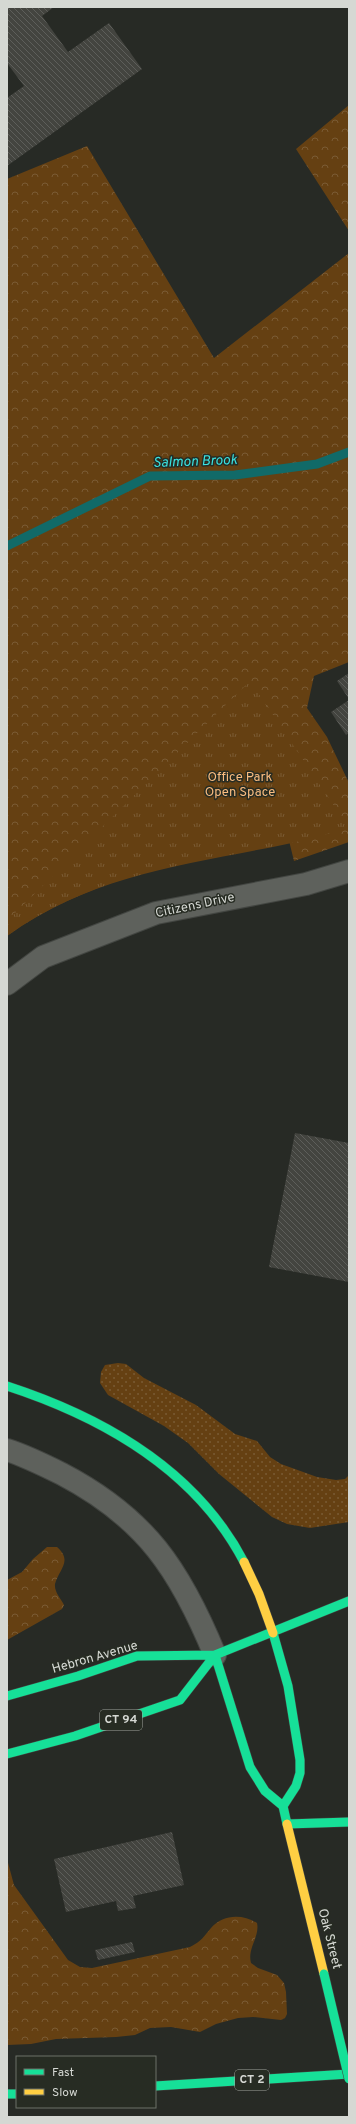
<svg xmlns="http://www.w3.org/2000/svg" width="356" height="2124" font-family="Overpass,sans-serif">
<style>
.grass{fill:url(#grass-dots)}
.forest{fill:url(#forest-crowns)}
.park{fill:url(#park-tufts)}
.lines{fill:none;stroke-linecap:round;stroke-linejoin:round}
.stream{stroke:#116a68;stroke-width:9}
.building{fill:url(#building-back-hatch)}
.street-casing{stroke:#434642;stroke-width:24}
.fast-casing{stroke:#434642;stroke-width:10}
.slow-casing{stroke:#434642;stroke-width:10}
.street{stroke:#5e615c;stroke-width:22}
.fast{stroke:#16e098;stroke-width:9}
.slow{stroke:#ffcf43;stroke-width:9}
.fast-bridge-casing{stroke:#434642;stroke-width:10;stroke-linecap:butt}
.fast-bridge{stroke:#16e098;stroke-width:9}
.labels{text-anchor:middle;dominant-baseline:central;stroke-width:3;stroke-linejoin:round;paint-order:stroke}
.shield{fill:#272c23;stroke:#a1a49e;stroke-width:1}
.shield-label{font-size:12px;font-weight:bold;fill:#d5d8d3}
.park-label{font-size:13px;fill:#fbbd80;stroke:#272c23}
.street-label{font-size:13px;fill:#d5d8d3;stroke:#272c23}
.water-label{font-size:14px;font-style:italic;fill:#3ae3e2;stroke:#272c23}
</style>
<defs>
<pattern id="grass-dots" width="8" height="8" patternUnits="userSpaceOnUse"><rect width="8" height="8" fill="#654012"/><path d="M2 2h.1M6 6h.1" fill="none" stroke="#7a5b34" stroke-width="1.8" stroke-linecap="round"/></pattern>
<pattern id="forest-crowns" width="20" height="18" patternUnits="userSpaceOnUse"><rect width="20" height="18" fill="#654012"/><path d="M2 6a3 3 0 1 1 6 0M12 15a3 3 0 1 1 6 0" fill="none" stroke="#7a5b34"/></pattern>
<pattern id="park-tufts" width="24" height="20" patternUnits="userSpaceOnUse"><rect width="24" height="20" fill="#654012"/><path d="M3 7l-1-3M5 7V3M7 7l1-3M15 17l-1-3M17 17v-4M19 17l1-3" fill="none" stroke="#7a5b34"/></pattern>
<pattern id="building-back-hatch" width="6" height="6" patternUnits="userSpaceOnUse"><rect width="6" height="6" fill="#43443f"/><path d="M-1 5l2 2M0 0l6 6M5-1l2 2" fill="none" stroke="#5d5e5a"/></pattern>
</defs>
<rect width="100%" height="100%" fill="#272a25"/>
<!-- grass -->
<path class="grass" d="M118,1363L126,1364L144,1378L196,1405L235,1434L257,1441L270,1457L281,1464L317,1477L336,1480L345,1479L349,1475V1522L310,1528L287,1524L272,1517L219,1474L188,1443L164,1426L108,1395L100,1383L101,1372L105,1365Z"/>
<!-- forest -->
<path class="forest" d="M349,105V231L296,149Z
M87,146L214,358L349,253V662L314,676L307,708L327,737L349,783V842L294,861L278,796L137,875C91,888 46,908 7,936V179Z
M47,1547H57C73,1561 59,1569 55,1584C54,1592 61,1599 64,1605L62,1609L7,1640V1580L22,1572L33,1559Z
M7,1859L14,1885L68,1960L80,1967L92,1968L190,1947C202,1941 203,1937 211,1928C223,1914 243,1914 257,1923C260,1937 247,1948 251,1963L258,1968L277,1975L284,1983L286,1992L287,2014L285,2018L281,2020L253,2017L238,2018L216,2024L200,2032L171,2027L150,2028L135,2035L116,2037L56,2039L31,2044L7,2045Z"/>
<!-- park -->
<path class="park" d="M250,681L349,828C329,833 308,840 287,844C187,865 93,874 7,936V921Z"/>
<g class="lines">
<!-- stream -->
<path class="stream" d="M7,546L150,476L235,475L317,464L349,452"/>
</g>
<!-- building -->
<path class="building" d="M7,7H54L42,16L68,52L109,23L142,69L7,166V98L24,86L7,63Z
M349,673V699L337,681Z
M349,700V733L346,735L331,712Z
M295,1133L349,1143V1282L269,1267Z
M172,1832L184,1885L133,1896L136,1908L118,1911L116,1901L66,1912L54,1859Z
M132,1942L135,1952L98,1960L95,1950Z"/>
<g class="lines">
<!-- street casing -->
<g class="street-casing">
<path id="street" d="M7,984L43,957L156,913L306,884L349,871
M7,1450C26,1456 44,1465 62,1474C146,1518 180,1570 215,1655"/>
</g>
<!-- fast casing -->
<g class="fast-casing">
<path id="fast" d="M7,1386C102,1417 196,1470 244,1562
M273,1633L288,1686L300,1760V1773L296,1786L283,1806
M215,1655L250,1767L265,1791L283,1806L287,1824
M7,1696L78,1676L137,1656L215,1655L349,1601
M7,1754L75,1736L180,1700L215,1655
M287,1824L349,1822
M155,2086L349,2074
M7,2094H17"/>
</g>
<!-- slow casing -->
<g class="slow-casing">
<path id="slow" d="M244,1562L259,1594L273,1633
M287,1824L324,1974"/>
</g>
<!-- street -->
<use href="#street" class="street"/>
<!-- fast -->
<use href="#fast" class="fast"/>
<!-- slow -->
<use href="#slow" class="slow"/>
<!-- fast-bridge casing -->
<g class="fast-bridge-casing">
<path id="fast-bridge" d="M324,1974L349,2079"/>
</g>
<!-- fast-bridge -->
<use href="#fast-bridge" class="fast-bridge"/>
</g>
<g class="labels">
<!-- shield labels -->
<g class="shield">
<rect x="100" y="1710" width="42" height="20" rx="3"/>
<rect x="235" y="2070" width="34" height="20" rx="3"/>
</g>
<g class="shield-label">
<text x="121" y="1720">CT 94</text>
<text x="252" y="2080">CT 2</text>
</g>
<!-- park labels -->
<g class="park-label">
<text x="240" y="778">Office Park<tspan x="240" dy="15">Open Space</tspan></text>
</g>
<!-- street labels -->
<g class="street-label">
<text transform="translate(195 906) rotate(-12)">Citizens Drive</text>
<text transform="translate(95 1658) rotate(-16)">Hebron Avenue</text>
<text transform="translate(329 1939) rotate(76)">Oak Street</text>
</g>
<!-- water labels -->
<g class="water-label">
<text transform="translate(195 462) rotate(-2)">Salmon Brook</text>
</g>
</g>
<!-- border -->
<rect width="356" height="2124" fill="none" stroke="#d5d8d3" stroke-width="16"/>
<!-- legend -->
<rect x="16" y="2056" width="140" height="52" fill="#272c23" stroke="#6d7169"/>
<rect x="24" y="2069" width="20" height="6" fill="#16e098" stroke="#6d7169"/>
<text x="52" y="2076" font-size="12" fill="#d5d8d3">Fast</text>
<rect x="24" y="2089" width="20" height="6" fill="#ffcf43" stroke="#6d7169"/>
<text x="52" y="2096" font-size="12" fill="#d5d8d3">Slow</text>
</svg>
